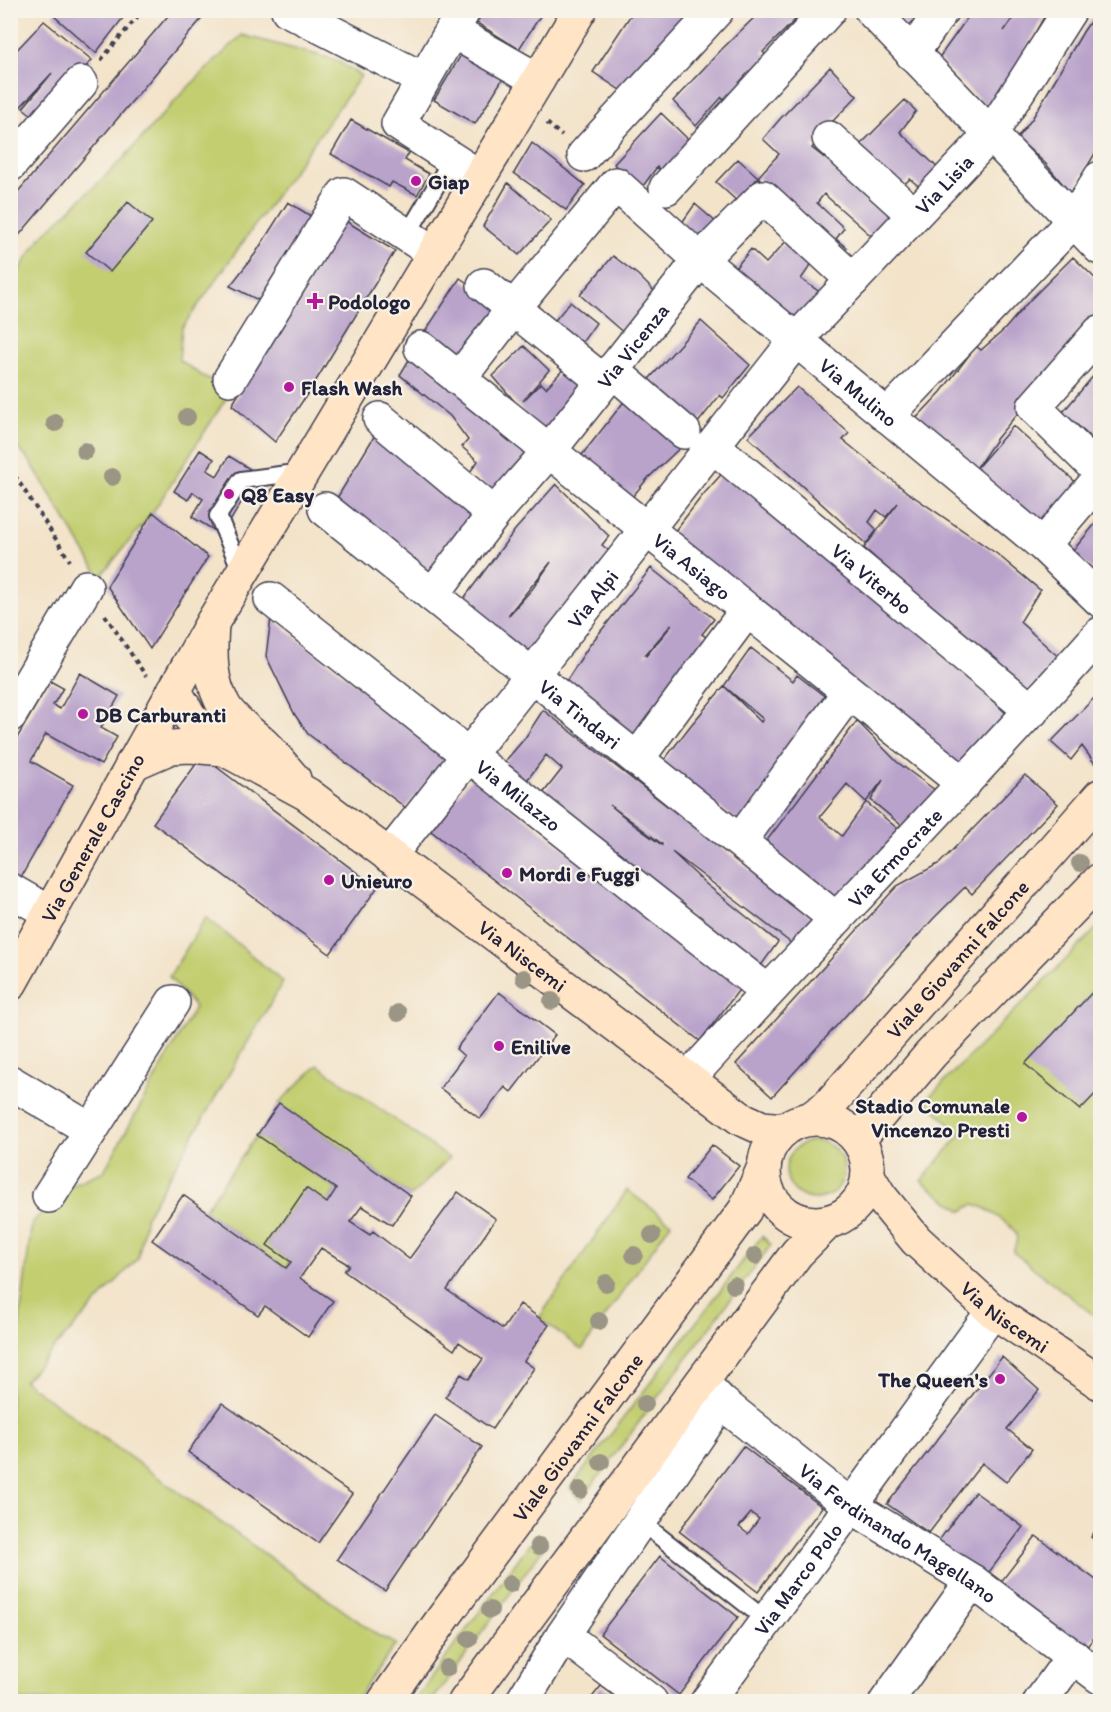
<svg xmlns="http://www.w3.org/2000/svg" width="1111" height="1712" font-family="Itim,sans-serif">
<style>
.green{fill:#c2ce70;stroke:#727856;stroke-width:1.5}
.building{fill:#b9a3cb;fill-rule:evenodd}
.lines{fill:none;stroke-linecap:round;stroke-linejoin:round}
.lane-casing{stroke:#413f50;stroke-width:20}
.street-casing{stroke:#413f50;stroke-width:36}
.secondary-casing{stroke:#413f50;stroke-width:36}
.path{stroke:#413f50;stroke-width:4;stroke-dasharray:4.5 4.5;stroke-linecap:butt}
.lane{stroke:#fff;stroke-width:16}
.street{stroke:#fff;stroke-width:33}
.secondary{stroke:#ffe4c6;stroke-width:33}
.tree{fill:#9a9584}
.poi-dot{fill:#b5179e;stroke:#f7f3e8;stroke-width:2}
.labels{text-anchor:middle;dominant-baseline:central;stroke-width:4.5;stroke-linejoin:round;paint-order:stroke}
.poi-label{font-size:21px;font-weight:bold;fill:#22223b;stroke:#f7f3e8;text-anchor:start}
.street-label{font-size:21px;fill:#22223b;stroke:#f7f3e8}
</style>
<rect width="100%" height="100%" fill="#f7f3e8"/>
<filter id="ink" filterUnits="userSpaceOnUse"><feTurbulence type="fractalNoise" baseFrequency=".0167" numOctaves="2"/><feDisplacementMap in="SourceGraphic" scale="12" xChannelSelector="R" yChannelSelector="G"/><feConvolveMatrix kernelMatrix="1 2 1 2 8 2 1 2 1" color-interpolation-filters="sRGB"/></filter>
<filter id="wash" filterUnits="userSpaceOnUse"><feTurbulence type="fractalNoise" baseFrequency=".008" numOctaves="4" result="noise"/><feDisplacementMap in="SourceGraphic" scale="24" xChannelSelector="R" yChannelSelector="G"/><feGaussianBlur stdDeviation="1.35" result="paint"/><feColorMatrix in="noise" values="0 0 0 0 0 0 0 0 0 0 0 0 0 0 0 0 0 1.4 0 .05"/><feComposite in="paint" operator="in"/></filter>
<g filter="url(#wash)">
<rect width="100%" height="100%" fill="#f3e3c9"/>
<!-- green -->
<path class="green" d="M242,35L336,60L361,76L182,328L179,360L203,376L218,383L227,397L153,512L100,577L30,461L11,441L10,284L41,237L122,160L181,94Z
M206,917L283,982L146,1216L138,1258L24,1381L379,1636L396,1644L355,1701H11L10,1334L19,1327L32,1222L73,1184L104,1171L195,1007L169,977Z
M1100,925V1320L1013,1252C1015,1246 1019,1238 1015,1232C1010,1224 984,1206 974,1204L962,1211L921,1181L961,1134L925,1101Z
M318,1065L449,1158L411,1196L279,1103Z
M257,1135L336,1189L327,1203L306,1189L267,1244L291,1262L286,1268L204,1210Z
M786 1170a29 29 0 1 1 58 0a29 29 0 1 1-58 0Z
M627,1190L671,1223L582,1350L539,1318Z
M762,1236L771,1245L581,1500L570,1488Z
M535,1536L547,1543L432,1701H414Z"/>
<g id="blocks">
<!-- building -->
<path class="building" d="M56,10H129L96,53L53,15Z
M173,10H209L10,246V201Z
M484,10H544L519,49L477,23Z
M634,10H696L626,94L593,72Z
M762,10H805L763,52L772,62L730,105L722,97L696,126L673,101L722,49Z
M892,10H926L911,33Z
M973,10H1018L1004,31L1019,10H1048L1010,77L988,108L938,59Z
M1098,10H1100V145L1071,194L1046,164L1017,138L1032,119L1083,32Z
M44,21L92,60L38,120L23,108L52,73L10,118V57Z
M464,50L505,75L475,124L434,100Z
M830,67L857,96L832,122L812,148L897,215L877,241L824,194L817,203L844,228L836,239L847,248L838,259L758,177L779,154L763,139L780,119Z
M905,100L916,111L900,132L939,169L922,189L910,179L902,186L856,149Z
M661,113L693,144L665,175L657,167L640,190L614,164Z
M351,120L409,153L405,160L429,174L417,195L392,182L389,187L331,154Z
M532,143L585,185L566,210L514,173Z
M738,159L758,177L739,203L716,182Z
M508,183L551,220L519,255L483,226Z
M128,202L152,222L110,272L86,252Z
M288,202L314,218L262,302L230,286L255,254Z
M695,204L717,223L700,243L681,224Z
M1100,210V227L1094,219Z
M344,220L395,251L312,387L275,442L232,405Z
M790,237L817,256L801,279L824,295L799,326L731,273L751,249L766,263Z
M613,256L638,275L658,295L626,335L580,295Z
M1073,257L1100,283V316L997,438L975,470L1013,426L1080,486L1042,533L910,425L941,392L976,346L981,350L1004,330L1029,301Z
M460,278L507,310L460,366L423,335Z
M570,302L596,323L574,354L547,330Z
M701,321L750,365L723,398L720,395L693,429L642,387Z
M524,346L549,370L523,401L541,383L546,388L572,360L595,379L544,436L493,376Z
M413,353L533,453L498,496L470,472L478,461L462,447L468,440L450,416L400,375Z
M1100,368V446L1063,412Z
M797,387L849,433L843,440L907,492L997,554L1040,590L1020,622L1063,661L1033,696L864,548L898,503L886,517L877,510L869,522L877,530L866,544L748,437Z
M630,394L685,443L648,478L628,502L578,460Z
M378,430L476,516L430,582L334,503Z
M200,450L214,459L207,470L217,476L229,456L258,474L222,535L192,517L203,499L193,492L188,500L174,491Z
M727,468L904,616L1012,719L964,770L671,536L702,496Z
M556,484L609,536L602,545L615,556L530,664L459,605L515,530ZM551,562L533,588L509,615V614Z
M153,512L208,557L150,649L107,586Z
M1100,518V575L1071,553Z
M651,568L714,619L702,634L714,643L638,744L563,686L589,646ZM671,625V626L646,656L645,655Z
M271,618L447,755L406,808L308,734L295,715L266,656Z
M751,648L793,681L797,675L832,702L739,822L661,764L691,725L724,686ZM724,686L763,719L761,722Z
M80,673L119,696L101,728L117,737L101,765L46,734L31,761L73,785L17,884L10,881V750L50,681L63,688L53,705L60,709Z
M1100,692V761L1096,765L1082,746L1071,760L1051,742Z
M543,710L815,920L795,946L672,852L706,884L778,942L757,971L541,796L562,769L546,755L525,783L501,766L525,738ZM610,805L662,844V845L634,825Z
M857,721L897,762L939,793L907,830L871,800L883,780L866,802L847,784L820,817L842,836L866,802L905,835L838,900L765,843Z
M202,756L377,888L330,954L153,823Z
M1025,775L1058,804L972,894L965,887L933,919L772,1097L736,1064L897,886L940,863Z
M472,777L742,986L700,1041L431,831Z
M1100,984V1089L1080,1110L1025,1064Z
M499,992L555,1035L511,1092L505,1087L480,1119L440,1088L464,1056L456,1049Z
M279,1103L411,1196L392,1225L362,1206L350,1222L370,1235L373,1231L409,1259L458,1192L496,1219L447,1290L503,1329L520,1304L549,1325L524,1361L534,1368L492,1429L445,1397L461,1374L469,1379L483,1359L459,1342L454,1350L344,1271L349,1265L321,1248L300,1278L333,1301L308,1337L265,1306L258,1315L152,1240L183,1195L286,1268L291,1262L267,1245L306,1188L327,1203L336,1189L257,1135Z
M712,1145L739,1166L712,1200L685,1179Z
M1002,1357L1039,1390L1007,1429L1032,1449L1006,1482L982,1463L929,1533L887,1504Z
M222,1403L352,1494L318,1543L188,1452Z
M435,1415L482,1447L385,1591L337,1559Z
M743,1446L822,1507L758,1592L679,1531ZM751,1513L759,1519L748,1534L739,1527Z
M975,1492L1023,1527L984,1579L937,1543Z
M1100,1524V1544L1091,1537Z
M1036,1536L1100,1583V1630L1082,1653L997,1587Z
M660,1556L738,1617L679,1695L600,1634Z
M601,1686L622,1701H589Z"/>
</g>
</g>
<g filter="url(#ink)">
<use href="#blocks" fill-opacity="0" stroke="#413f50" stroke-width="1.5"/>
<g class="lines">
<!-- lane casing -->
<g class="lane-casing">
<path id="lane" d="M407,235L452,159
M242,573L218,516L241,480L302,472
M641,1522L766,1620"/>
</g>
<!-- street casing -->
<g class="street-casing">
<g id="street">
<path d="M288,10L423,79"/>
<path d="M464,10L398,124L480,177"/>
<path d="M871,10L1100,248"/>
<path d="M452,31L538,80"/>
<path d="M912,54L942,10"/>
<path d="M829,138L914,215"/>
<path d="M584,155L717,10"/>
<path d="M10,165L81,83"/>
<path d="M666,188L829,10"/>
<path d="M484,285L603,381"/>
<path d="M1100,332L1034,407L1100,472"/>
<path id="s1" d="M421,348L964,784"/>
<path d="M612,370L684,432"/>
<path d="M230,379L344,194L434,253"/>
<path id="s2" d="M459,379L513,309L616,184L700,260L1043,545L1100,600"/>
<path d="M887,416L1074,220L1100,178"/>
<path d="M380,419L494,514"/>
<path id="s3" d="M713,446L1032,711"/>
<path id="s4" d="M325,509L835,918"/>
<path d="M1043,545L1100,478"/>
<path id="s5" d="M432,595L494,514L549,451L700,260L763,197L853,280"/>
<path id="s6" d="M271,599L767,991"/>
<path d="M10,715L86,587"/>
<path d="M637,759L747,610"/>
<path d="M740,841L849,692"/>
<path id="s7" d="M389,856L796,340L991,134L1070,10"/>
<path d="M10,890L50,913"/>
<path id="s8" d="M688,1079C824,929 966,785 1100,634"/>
<path d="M10,1082L91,1130"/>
<path d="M49,1196L173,1002"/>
<path id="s9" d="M702,1382L721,1402L851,1506L972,1581L1100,1677"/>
<path d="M563,1635L651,1702"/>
<path d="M522,1702L563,1635L721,1402"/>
<path id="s10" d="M707,1702L851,1506L993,1311"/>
<path d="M886,1702L972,1581"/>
<path d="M1040,1702L1073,1656"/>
</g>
</g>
<!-- secondary casing -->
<g class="secondary-casing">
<g id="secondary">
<path d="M212,624C210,653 209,683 226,709C235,722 251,733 263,744C274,755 283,767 294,779"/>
<path id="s11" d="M174,690L190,717L224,749L307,794L740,1118L762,1128L784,1130"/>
<path d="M132,764L171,747L190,746L224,749"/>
<path id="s12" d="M10,984L212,623L580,10"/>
<path id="s13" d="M810,1119L828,1106L1100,796"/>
<circle cx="816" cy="1171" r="52"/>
<path d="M858,1140L931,1054L1100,880"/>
<path id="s14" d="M868,1176L880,1196L916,1240L993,1311L1100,1383"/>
<path id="s15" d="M384,1702L444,1617L745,1210L764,1167"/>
<path d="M465,1702L797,1253L828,1222"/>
</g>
</g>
<!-- path -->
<path class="path" d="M101,60L143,10
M547,123L562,136
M10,468L70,561
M105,615L146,676"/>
<!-- lane -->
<use href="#lane" class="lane"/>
<!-- street -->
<use href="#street" class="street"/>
<!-- secondary -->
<use href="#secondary" class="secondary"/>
</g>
<!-- trees -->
<g class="tree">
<circle cx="187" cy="417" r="9"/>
<circle cx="55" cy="423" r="9"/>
<circle cx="85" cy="451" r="9"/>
<circle cx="112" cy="477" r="9"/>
<circle cx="1080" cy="863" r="9"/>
<circle cx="524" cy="978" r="9"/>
<circle cx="552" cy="1001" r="9"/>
<circle cx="398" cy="1013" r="9"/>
<circle cx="652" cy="1235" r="9"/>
<circle cx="634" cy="1255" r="9"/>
<circle cx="755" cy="1256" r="9"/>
<circle cx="606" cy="1283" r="9"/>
<circle cx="734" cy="1285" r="9"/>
<circle cx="599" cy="1321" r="9"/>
<circle cx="645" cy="1404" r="9"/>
<circle cx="601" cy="1462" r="9"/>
<circle cx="580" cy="1490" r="9"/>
<circle cx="539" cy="1546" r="9"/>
<circle cx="510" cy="1584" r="9"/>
<circle cx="490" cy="1610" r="9"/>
<circle cx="469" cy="1639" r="9"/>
<circle cx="447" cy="1668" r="9"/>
</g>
</g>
<!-- markers -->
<g class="poi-dot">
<circle cx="416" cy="181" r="6"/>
<path d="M312 292h6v6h6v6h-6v6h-6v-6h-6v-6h6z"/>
<circle cx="289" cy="387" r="6"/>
<circle cx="229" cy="494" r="6"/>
<circle cx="83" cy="714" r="6"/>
<circle cx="507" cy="873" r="6"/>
<circle cx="329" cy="880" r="6"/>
<circle cx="499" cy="1046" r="6"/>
<circle cx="1022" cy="1117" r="6"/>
<circle cx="1000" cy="1379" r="6"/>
</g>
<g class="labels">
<!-- poi labels -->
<g class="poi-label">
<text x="428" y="181">Giap</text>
<text x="328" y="301">Podologo</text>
<text x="301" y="387">Flash Wash</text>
<text x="241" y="494">Q8 Easy</text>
<text x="95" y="714">DB Carburanti</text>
<text x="519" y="873">Mordi e Fuggi</text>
<text x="341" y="880">Unieuro</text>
<text x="511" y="1046">Enilive</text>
<text x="1010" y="1105" text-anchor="end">Stadio Comunale<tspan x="1010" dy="24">Vincenzo Presti</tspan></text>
<text x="988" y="1379" text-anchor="end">The Queen's</text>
</g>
<!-- street labels -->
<g class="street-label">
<text stroke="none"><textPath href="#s7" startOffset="872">Via Lisia</textPath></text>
<text stroke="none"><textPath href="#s5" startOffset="320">Via Vicenza</textPath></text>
<text stroke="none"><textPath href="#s2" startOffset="570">Via Mulino</textPath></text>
<text stroke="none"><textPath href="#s1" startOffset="348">Via Asiago</textPath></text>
<text stroke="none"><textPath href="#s3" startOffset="207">Via Viterbo</textPath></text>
<text stroke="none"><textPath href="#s7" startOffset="328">Via Alpi</textPath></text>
<text stroke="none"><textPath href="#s4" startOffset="327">Via Tindari</textPath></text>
<text stroke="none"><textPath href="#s6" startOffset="316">Via Milazzo</textPath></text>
<text stroke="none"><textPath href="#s12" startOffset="168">Via Generale Cascino</textPath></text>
<text stroke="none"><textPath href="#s8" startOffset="303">Via Ermocrate</textPath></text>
<text stroke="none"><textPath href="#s11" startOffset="442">Via Niscemi</textPath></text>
<text stroke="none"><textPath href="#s13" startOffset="218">Viale Giovanni Falcone</textPath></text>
<text stroke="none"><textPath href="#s14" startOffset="198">Via Niscemi</textPath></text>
<text stroke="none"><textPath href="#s15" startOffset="328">Viale Giovanni Falcone</textPath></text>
<text stroke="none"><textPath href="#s9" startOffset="248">Via Ferdinando Magellano</textPath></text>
<text stroke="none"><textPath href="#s10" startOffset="153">Via Marco Polo</textPath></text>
</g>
</g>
<!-- margin -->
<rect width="1111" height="1712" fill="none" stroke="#f7f3e8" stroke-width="36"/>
</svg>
